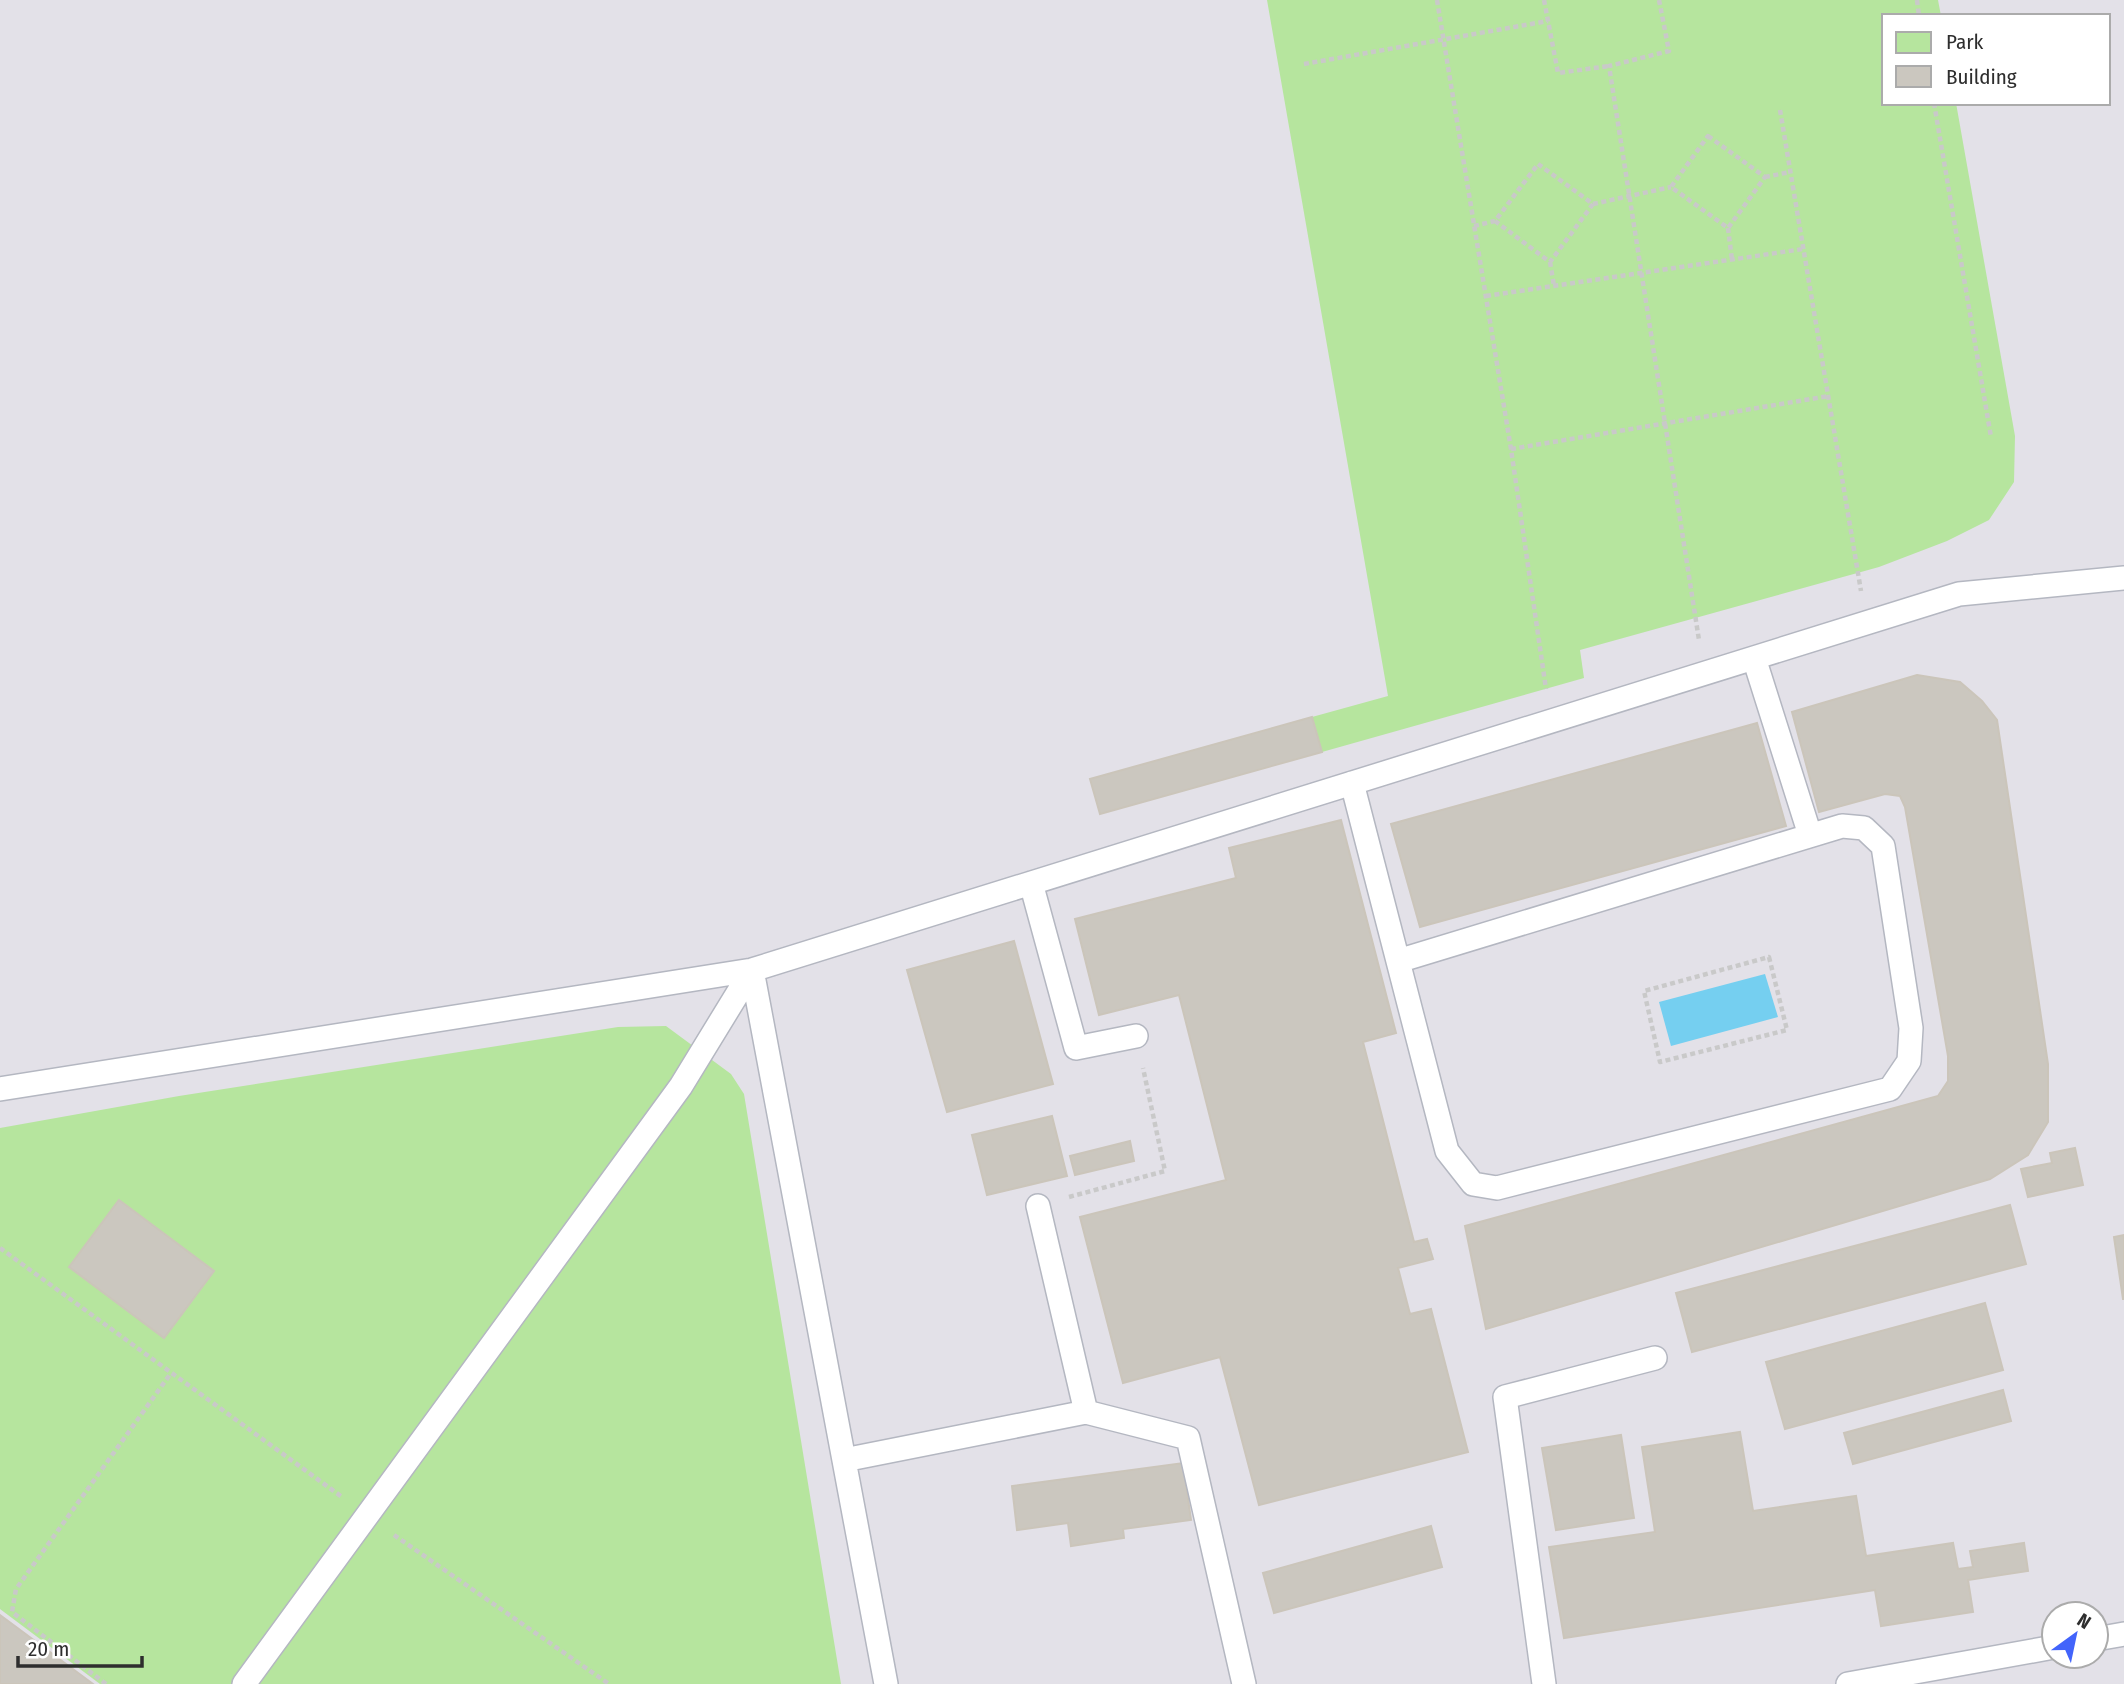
<svg xmlns="http://www.w3.org/2000/svg" width="2124" height="1684" font-family="'Fira Sans Condensed',sans-serif">
<style>
.industrial{fill:#e3e1e8;fill-rule:evenodd}
.green{fill:#b6e59e}
.water{fill:#75cff0}
.building{fill:#cbc7bf;stroke:#cbc5ba;stroke-width:2}
.lines{fill:none;stroke-linecap:round;stroke-linejoin:round}
.lane-casing{stroke:#b4b7c1;stroke-width:26}
.path{stroke:#c9c9c9;stroke-width:4.5;stroke-dasharray:5 3.5;stroke-linecap:butt}
.lane{stroke:#fff;stroke-width:23}
</style>
<rect width="100%" height="100%" fill="#efe9e1"/>
<!-- industrial -->
<path class="industrial" d="M0,0H2124V1684H0ZM1884,16H2108V103H1884ZM2054,1614H2096V1656H2054Z"/>
<!-- green -->
<path class="green" d="M1267,0H1938L1941,16H1884V103H1956L2015,436L2014,482L1989,520L1947,541L1879,567L1580,650L1584,678L1322,752L1312,717L1388,696Z
M666,1026L731,1074L744,1094L841,1684H100L0,1609V1128L179,1096L618,1027Z"/>
<!-- water -->
<path class="water" d="M1765,974L1778,1017L1671,1046L1659,1002Z"/>
<!-- building -->
<path class="building" d="M1917,675L1960,682L1982,701L1997,720L2048,1064V1122L2028,1155L1990,1179L1486,1329L1465,1226L1938,1096L1948,1081V1056L1905,807L1900,796L1885,794L1819,812L1792,712Z
M1312,717L1322,752L1100,814L1090,779Z
M1757,723L1786,826L1420,927L1391,824Z
M1341,820L1396,1033L1363,1042L1414,1242L1427,1239L1433,1259L1398,1268L1410,1314L1431,1309L1468,1452L1259,1505L1220,1357L1123,1383L1080,1217L1226,1180L1179,995L1099,1015L1075,919L1236,878L1229,848Z
M1014,941L1053,1084L947,1112L907,970Z
M1052,1116L1067,1176L987,1195L972,1135Z
M1130,1141L1134,1161L1075,1175L1070,1156Z
M2075,1148L2083,1185L2028,1197L2021,1169L2052,1163L2050,1153Z
M119,1200L214,1271L164,1338L69,1267Z
M2010,1205L2026,1264L1692,1352L1676,1293Z
M2124,1235V1299H2123L2114,1237Z
M1985,1303L2003,1370L1785,1429L1766,1362Z
M2003,1390L2011,1421L1853,1464L1844,1433Z
M1740,1432L1753,1511L1856,1496L1866,1556L1953,1543L1958,1569L1973,1567L1970,1551L2024,1543L2028,1571L1968,1580L1973,1612L1881,1626L1875,1590L1564,1638L1549,1547L1655,1532L1642,1447Z
M1621,1435L1634,1518L1556,1530L1542,1448Z
M1183,1463L1191,1520L1123,1529L1124,1538L1071,1546L1068,1523L1017,1530L1012,1486Z
M1431,1526L1442,1567L1274,1613L1263,1573Z
M0,1615L93,1684H0Z"/>
<g class="lines">
<!-- lane casing -->
<g class="lane-casing">
<path id="lane" d="M1754,658L1810,835
M1352,783L1447,1151L1473,1184L1497,1188L1890,1089L1909,1061L1911,1028L1883,846L1864,828L1842,826L1398,961
M1031,883L1076,1048L1136,1036
M0,1089L752,970L1959,594L2124,578
M1038,1206L1086,1412
M844,1460L1086,1412L1188,1438L1244,1684
M2096,1639L2124,1634
M244,1684L681,1086L752,970L886,1684
M1544,1684L1505,1397L1655,1358
M1848,1684L2054,1647"/>
</g>
<!-- path -->
<path class="path" d="M1437,0L1511,449L1546,689
M1544,0L1558,73L1609,66
M1659,0L1669,51L1609,66L1699,640
M1917,0L1919,16
M1304,64L1548,21
M1934,103L1991,437
M1780,110L1861,591
M1708,136L1765,177L1728,228L1671,187Z
M1538,164L1593,204L1550,262L1495,221Z
M1765,177L1790,172
M1593,204L1671,187
M1474,226L1495,221
M1728,228L1732,260
M1550,262L1554,286
M1486,296L1803,249
M1511,449L1829,396
M1769,957L1787,1030L1660,1062L1644,991Z
M1069,1197L1165,1171L1143,1068
M0,1248L342,1497
M394,1535L609,1684
M106,1684L12,1612L16,1589L171,1373"/>
<!-- lane -->
<use href="#lane" class="lane"/>
</g>
<!-- legend -->
<rect x="1882" y="14" width="228" height="91" fill="#ffffff" stroke="#ababab" stroke-width="2"/>
<rect x="1896" y="32" width="35" height="21" fill="#b6e59e" stroke="#ababab" stroke-width="2"/>
<text x="1946" y="49" font-size="21" fill="#2e2e2e">Park</text>
<rect x="1896" y="66" width="35" height="21" fill="#cbc7bf" stroke="#ababab" stroke-width="2"/>
<text x="1946" y="84" font-size="21" fill="#2e2e2e">Building</text>
<!-- north arrow -->
<g transform="translate(2075 1635) rotate(33)"><circle r="33" fill="#ffffff" stroke="#ababab" stroke-width="2"/>
<path d="M0-5L12 26L0 18L-12 26Z" fill="#4264fb"/>
<text y="-10" font-size="19" font-weight="bold" text-anchor="middle" fill="#2e2e2e">N</text>
</g>
<!-- scale -->
<path d="M18 1656v10h124v-10" fill="none" stroke="#2e2e2e" stroke-width="3.5"/>
<text x="28" y="1656" font-size="21" fill="#2e2e2e" stroke="#ffffff" stroke-width="5" paint-order="stroke">20 m</text>
</svg>
